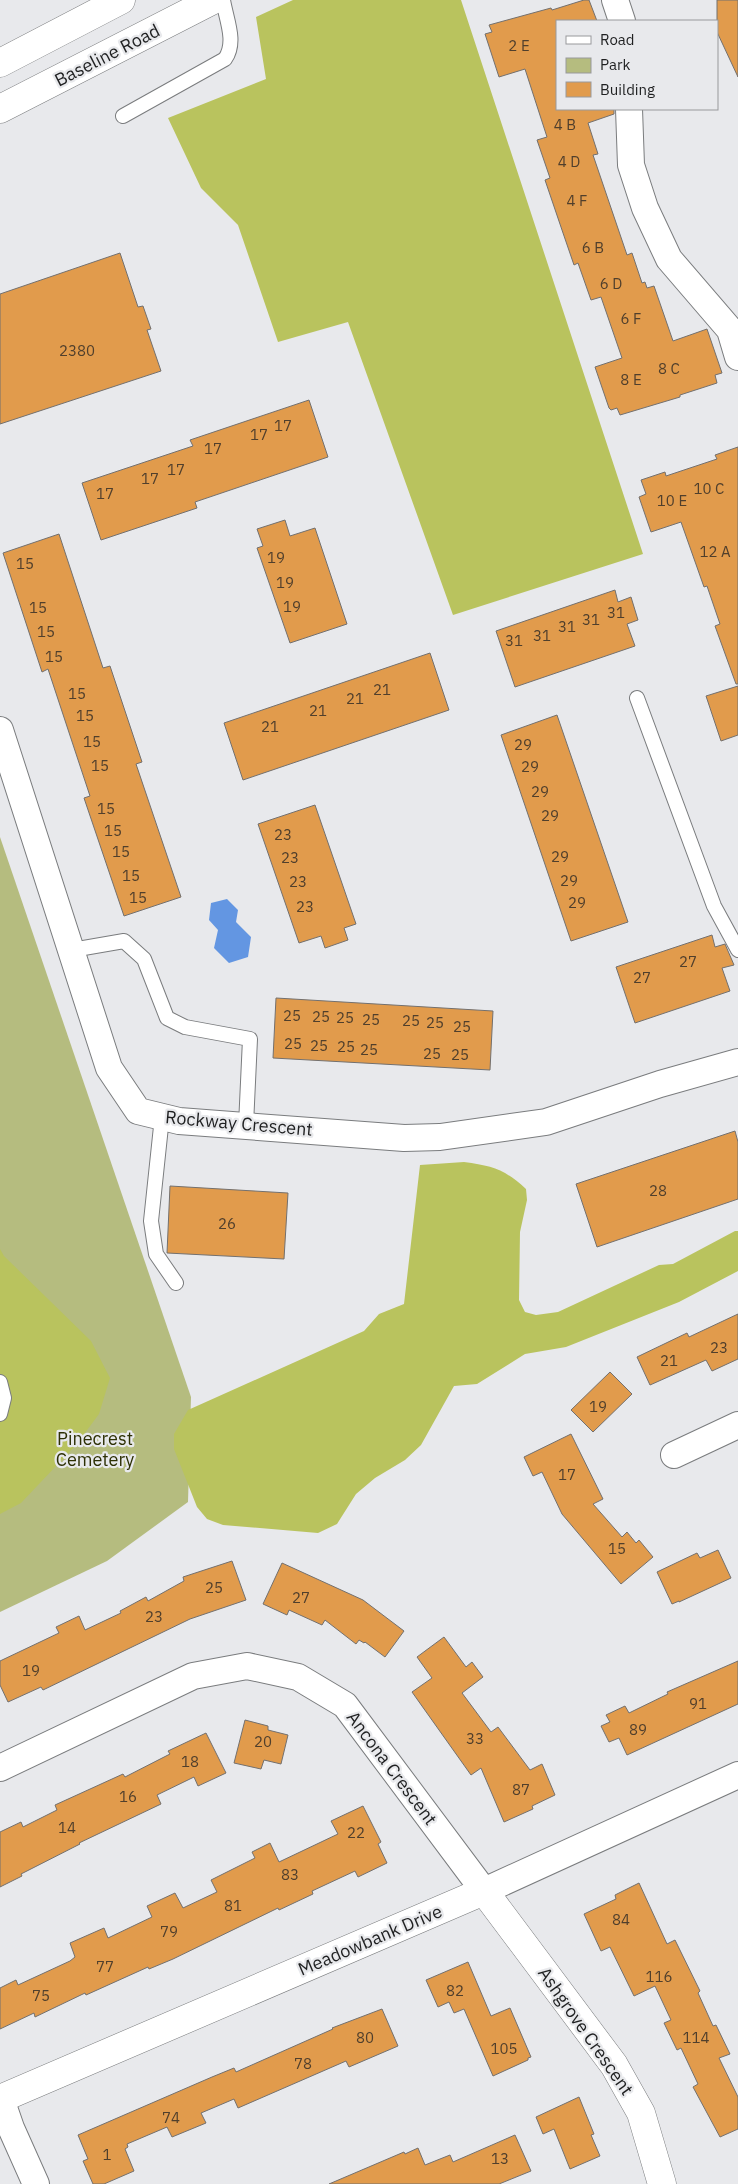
<svg xmlns="http://www.w3.org/2000/svg" width="738" height="2184" font-family="'IBM Plex Sans',sans-serif">
<style>
.green{fill:#b5bc7f}
.forest{fill:#b9c35e}
.water{fill:#6396e2}
.building{fill:#e19b4c;stroke:#73706e}
.lines{fill:none;stroke-linecap:round;stroke-linejoin:round}
.service-casing{stroke:#7a7c7e;stroke-width:16}
.minor-casing{stroke:#7a7c7e;stroke-width:28}
.tertiary-casing{stroke:#7a7c7e;stroke-width:29}
.primary-casing{stroke:#7a7c7e;stroke-width:29}
.service{stroke:#fff;stroke-width:14}
.minor{stroke:#fff;stroke-width:26}
.tertiary{stroke:#fff;stroke-width:28}
.primary{stroke:#fff;stroke-width:28}
.labels{text-anchor:middle;dominant-baseline:central;stroke-width:4.5;stroke-linejoin:round;paint-order:stroke}
.number-label{font-size:15px;fill:#503f2c}
.street-label{font-size:18px;fill:#1f2021;stroke:#e8e9ec}
.park-label{font-size:18px;fill:#2d3004;stroke:#e8e9ec}
</style>
<rect width="100%" height="100%" fill="#e8e9ec"/>
<!-- green -->
<path class="green" d="M0,837L191,1397L188,1502L107,1561L0,1612Z"/>
<!-- forest -->
<path class="forest" d="M293,0H461L643,554L453,615L348,322L278,342L238,225L201,188L168,118L266,79L256,17Z
M464,1162C493,1166 504,1169 526,1189L527,1200L520,1232L519,1300L525,1312L536,1315L558,1312L659,1265L673,1264L735,1231H738V1271L679,1302L566,1347L525,1354L477,1384L454,1386L421,1445L405,1460L375,1478L356,1494L337,1524L318,1533L223,1525L207,1519L197,1507L174,1449V1434L188,1410L364,1331L379,1314L404,1304L420,1165Z
M0,1249L4,1256L91,1341L110,1378L99,1414L76,1445L21,1503L0,1514Z"/>
<!-- water -->
<path class="water" d="M227,899L238,910L236,922L251,937L248,957L229,963L214,948L218,930L209,920L211,903Z"/>
<!-- building -->
<path class="building" d="M584,0H589L597,21H557V109H614V114L588,123L598,154L593,155L627,255L632,253L642,283L645,282L647,288L654,286L673,341L707,329L722,373L715,375L717,383L680,395V397L620,415L617,408L611,410L609,408L595,367L622,358L601,297L591,300L578,263L574,265L562,230L545,180L550,178L537,140L547,137L525,69L499,77L485,34L492,32L489,25L551,8L552,10Z
M717,0H738V77L717,32Z
M120,253L138,307L143,306L151,329L147,330L161,371L0,424V294Z
M309,400L328,457L195,502L197,508L101,540L82,483L193,446L190,440Z
M738,447V684H736L715,626L720,624L707,586L704,587L681,522L651,532L639,497L646,494L641,480L665,472L666,476L717,459L715,455Z
M285,520L290,536L315,528L347,624L290,643L257,548L263,546L257,529Z
M59,534L103,668L110,666L142,762L136,764L181,897L124,916L84,798L90,796L48,669L42,672L3,553Z
M615,590L618,602L631,597L638,620L627,624L635,646L515,687L496,631Z
M430,653L449,710L243,780L224,723Z
M738,686V735L721,741L706,696Z
M557,715L628,922L571,941L501,735Z
M315,805L356,924L344,928L348,940L325,948L321,936L299,943L258,824Z
M712,935L715,947L725,944L734,965L722,968L730,991L635,1023L616,967Z
M276,998L493,1011L490,1070L273,1058Z
M735,1131L738,1142V1199L597,1247L576,1184Z
M170,1186L288,1193L284,1259L167,1253Z
M738,1314V1359L712,1371L706,1360L650,1385L637,1357L687,1333L689,1337Z
M610,1372L632,1394L593,1432L571,1410Z
M571,1434L603,1499L593,1504L622,1537L627,1532L636,1543L639,1540L653,1557L621,1584L562,1514L542,1472L533,1476L524,1457Z
M718,1550L731,1578L679,1602V1601L672,1604L657,1572L697,1553L700,1558Z
M232,1561L246,1600L190,1619L43,1690L41,1687L8,1702L0,1685V1661L59,1633L56,1627L79,1616L85,1630L121,1613L120,1611L146,1597L148,1601L184,1581L183,1577Z
M282,1563L363,1600L404,1631L385,1657L365,1642L364,1643L359,1640L356,1644L325,1620L322,1625L289,1610L287,1615L263,1604Z
M444,1637L466,1667L472,1662L483,1677L462,1693L491,1732L498,1727L530,1770L542,1764L555,1795L532,1806L533,1809L504,1822L481,1768L471,1775L412,1692L432,1678L417,1657Z
M738,1661V1704L627,1755L619,1738L609,1742L601,1726L610,1722L606,1715L625,1706L629,1713L668,1694L667,1692Z
M245,1720L268,1726V1730L288,1735L281,1764L264,1760L261,1769L234,1763Z
M206,1733L226,1773L198,1786L194,1777L157,1795L161,1804L79,1843L80,1844L21,1874L22,1876L0,1887V1832L21,1822L23,1827L57,1810L55,1805L123,1774L125,1777L170,1754L168,1751Z
M363,1806L381,1842L378,1844L387,1863L358,1877L355,1871L312,1891L313,1894L279,1910L278,1908L173,1959L149,1969L148,1967L86,1995L85,1993L35,2017L34,2013L0,2029V1988L16,1980L18,1985L70,1961L75,1957L70,1943L104,1928L108,1938L152,1917L147,1906L175,1893L183,1908L217,1892L211,1880L255,1858L252,1852L270,1843L279,1862L338,1834L331,1821Z
M639,1883L667,1944L675,1940L700,1991L698,1993L713,2026L716,2025L730,2054L719,2058L738,2097V2129L720,2137L693,2087L698,2084L681,2048L677,2050L664,2023L671,2020L655,1986L634,1996L610,1947L601,1951L584,1914L616,1899L615,1895Z
M468,1962L491,2016L510,2008L531,2057L528,2058V2060L493,2076L464,2009L454,2013L449,2002L438,2007L426,1980Z
M382,2009L398,2046L349,2067L346,2061L238,2108L234,2099L201,2113L206,2123L172,2137L167,2127L127,2144L128,2147L125,2149L134,2171L104,2184H93L83,2161L88,2159L78,2135L212,2077L234,2068L236,2072L333,2029L332,2028Z
M579,2097L594,2134L591,2135L600,2156L570,2169L554,2129L543,2134L536,2117Z
M515,2135L531,2171L499,2184H329L404,2152L405,2154L418,2148L425,2165L450,2155L453,2162Z"/>
<g class="lines">
<!-- service casing -->
<g class="service-casing">
<path id="service" d="M123,116L225,59C237,42 226,19 223,0
M637,698L714,906L738,950
M72,950L124,941L144,959L167,1018L185,1027L250,1039L246,1125
M162,1117L151,1221L156,1254L176,1283
M0,1382L4,1398L0,1414"/>
</g>
<!-- minor casing -->
<g class="minor-casing">
<path id="minor" d="M615,0L622,21
M629,109L631,165L645,208L669,259L730,330L738,357
M0,730L109,1068L138,1111L179,1121L404,1138L440,1137L546,1122L660,1084L738,1062
M674,1455L738,1425
M0,1768L193,1676L247,1666L298,1677L345,1705L484,1891L738,1775
M1,2099L11,2128L36,2184"/>
</g>
<!-- tertiary casing -->
<g class="tertiary-casing">
<path id="tertiary" d="M0,2099L484,1891L614,2065L641,2113L662,2184"/>
</g>
<!-- primary casing -->
<g class="primary-casing">
<path id="primary" d="M0,63L121,0
M0,109L213,0"/>
</g>
<!-- service -->
<use href="#service" class="service"/>
<!-- minor -->
<use href="#minor" class="minor"/>
<!-- tertiary -->
<use href="#tertiary" class="tertiary"/>
<!-- primary -->
<use href="#primary" class="primary"/>
</g>
<g class="labels">
<!-- number labels -->
<g class="number-label">
<text x="519" y="45">2 E</text>
<text x="565" y="124">4 B</text>
<text x="569" y="161">4 D</text>
<text x="577" y="200">4 F</text>
<text x="593" y="247">6 B</text>
<text x="611" y="283">6 D</text>
<text x="631" y="318">6 F</text>
<text x="77" y="350">2380</text>
<text x="669" y="368">8 C</text>
<text x="631" y="379">8 E</text>
<text x="283" y="425">17</text>
<text x="259" y="434">17</text>
<text x="213" y="448">17</text>
<text x="176" y="469">17</text>
<text x="150" y="478">17</text>
<text x="709" y="488">10 C</text>
<text x="105" y="493">17</text>
<text x="672" y="500">10 E</text>
<text x="715" y="551">12 A</text>
<text x="276" y="557">19</text>
<text x="25" y="563">15</text>
<text x="285" y="582">19</text>
<text x="292" y="606">19</text>
<text x="38" y="607">15</text>
<text x="616" y="612">31</text>
<text x="591" y="619">31</text>
<text x="567" y="626">31</text>
<text x="46" y="631">15</text>
<text x="542" y="635">31</text>
<text x="514" y="640">31</text>
<text x="54" y="656">15</text>
<text x="382" y="689">21</text>
<text x="77" y="693">15</text>
<text x="355" y="698">21</text>
<text x="318" y="710">21</text>
<text x="85" y="715">15</text>
<text x="270" y="726">21</text>
<text x="92" y="741">15</text>
<text x="523" y="744">29</text>
<text x="100" y="765">15</text>
<text x="530" y="766">29</text>
<text x="540" y="791">29</text>
<text x="106" y="808">15</text>
<text x="550" y="815">29</text>
<text x="113" y="830">15</text>
<text x="283" y="834">23</text>
<text x="121" y="851">15</text>
<text x="560" y="856">29</text>
<text x="290" y="857">23</text>
<text x="131" y="875">15</text>
<text x="569" y="880">29</text>
<text x="298" y="881">23</text>
<text x="138" y="897">15</text>
<text x="577" y="902">29</text>
<text x="305" y="906">23</text>
<text x="688" y="961">27</text>
<text x="642" y="977">27</text>
<text x="292" y="1015">25</text>
<text x="321" y="1016">25</text>
<text x="345" y="1017">25</text>
<text x="371" y="1019">25</text>
<text x="411" y="1020">25</text>
<text x="435" y="1022">25</text>
<text x="462" y="1026">25</text>
<text x="293" y="1043">25</text>
<text x="319" y="1045">25</text>
<text x="346" y="1046">25</text>
<text x="369" y="1049">25</text>
<text x="432" y="1053">25</text>
<text x="460" y="1054">25</text>
<text x="658" y="1190">28</text>
<text x="227" y="1223">26</text>
<text x="719" y="1347">23</text>
<text x="669" y="1360">21</text>
<text x="598" y="1406">19</text>
<text x="567" y="1474">17</text>
<text x="617" y="1548">15</text>
<text x="214" y="1587">25</text>
<text x="301" y="1597">27</text>
<text x="154" y="1616">23</text>
<text x="31" y="1670">19</text>
<text x="698" y="1703">91</text>
<text x="638" y="1729">89</text>
<text x="475" y="1738">33</text>
<text x="263" y="1741">20</text>
<text x="190" y="1761">18</text>
<text x="521" y="1789">87</text>
<text x="128" y="1796">16</text>
<text x="67" y="1827">14</text>
<text x="356" y="1832">22</text>
<text x="290" y="1874">83</text>
<text x="233" y="1905">81</text>
<text x="621" y="1919">84</text>
<text x="169" y="1931">79</text>
<text x="105" y="1966">77</text>
<text x="659" y="1976">116</text>
<text x="455" y="1990">82</text>
<text x="41" y="1995">75</text>
<text x="365" y="2037">80</text>
<text x="696" y="2037">114</text>
<text x="504" y="2048">105</text>
<text x="303" y="2063">78</text>
<text x="171" y="2117">74</text>
<text x="107" y="2154">1</text>
<text x="500" y="2158">13</text>
</g>
<!-- street labels -->
<g class="street-label">
<text transform="translate(107 55) rotate(-27)">Baseline Road</text>
<text transform="translate(239 1123) rotate(5)">Rockway Crescent</text>
<text transform="translate(392 1768) rotate(53)">Ancona Crescent</text>
<text transform="translate(370 1940) rotate(-23)">Meadowbank Drive</text>
<text transform="translate(586 2031) rotate(55)">Ashgrove Crescent</text>
</g>
<!-- park labels -->
<g class="park-label">
<text x="95" y="1438">Pinecrest<tspan x="95" dy="21">Cemetery</tspan></text>
</g>
</g>
<!-- legend -->
<rect x="556" y="20" width="162" height="90" fill="#e8e9ec" stroke="#98999b"/>
<rect x="566" y="36" width="25" height="8" fill="#ffffff" stroke="#98999b"/>
<text x="600" y="45" font-size="15" fill="#1f2021">Road</text>
<rect x="566" y="58" width="25" height="15" fill="#b5bc7f" stroke="#98999b"/>
<text x="600" y="70" font-size="15" fill="#1f2021">Park</text>
<rect x="566" y="82" width="25" height="15" fill="#e19b4c" stroke="#98999b"/>
<text x="600" y="95" font-size="15" fill="#1f2021">Building</text>
</svg>
